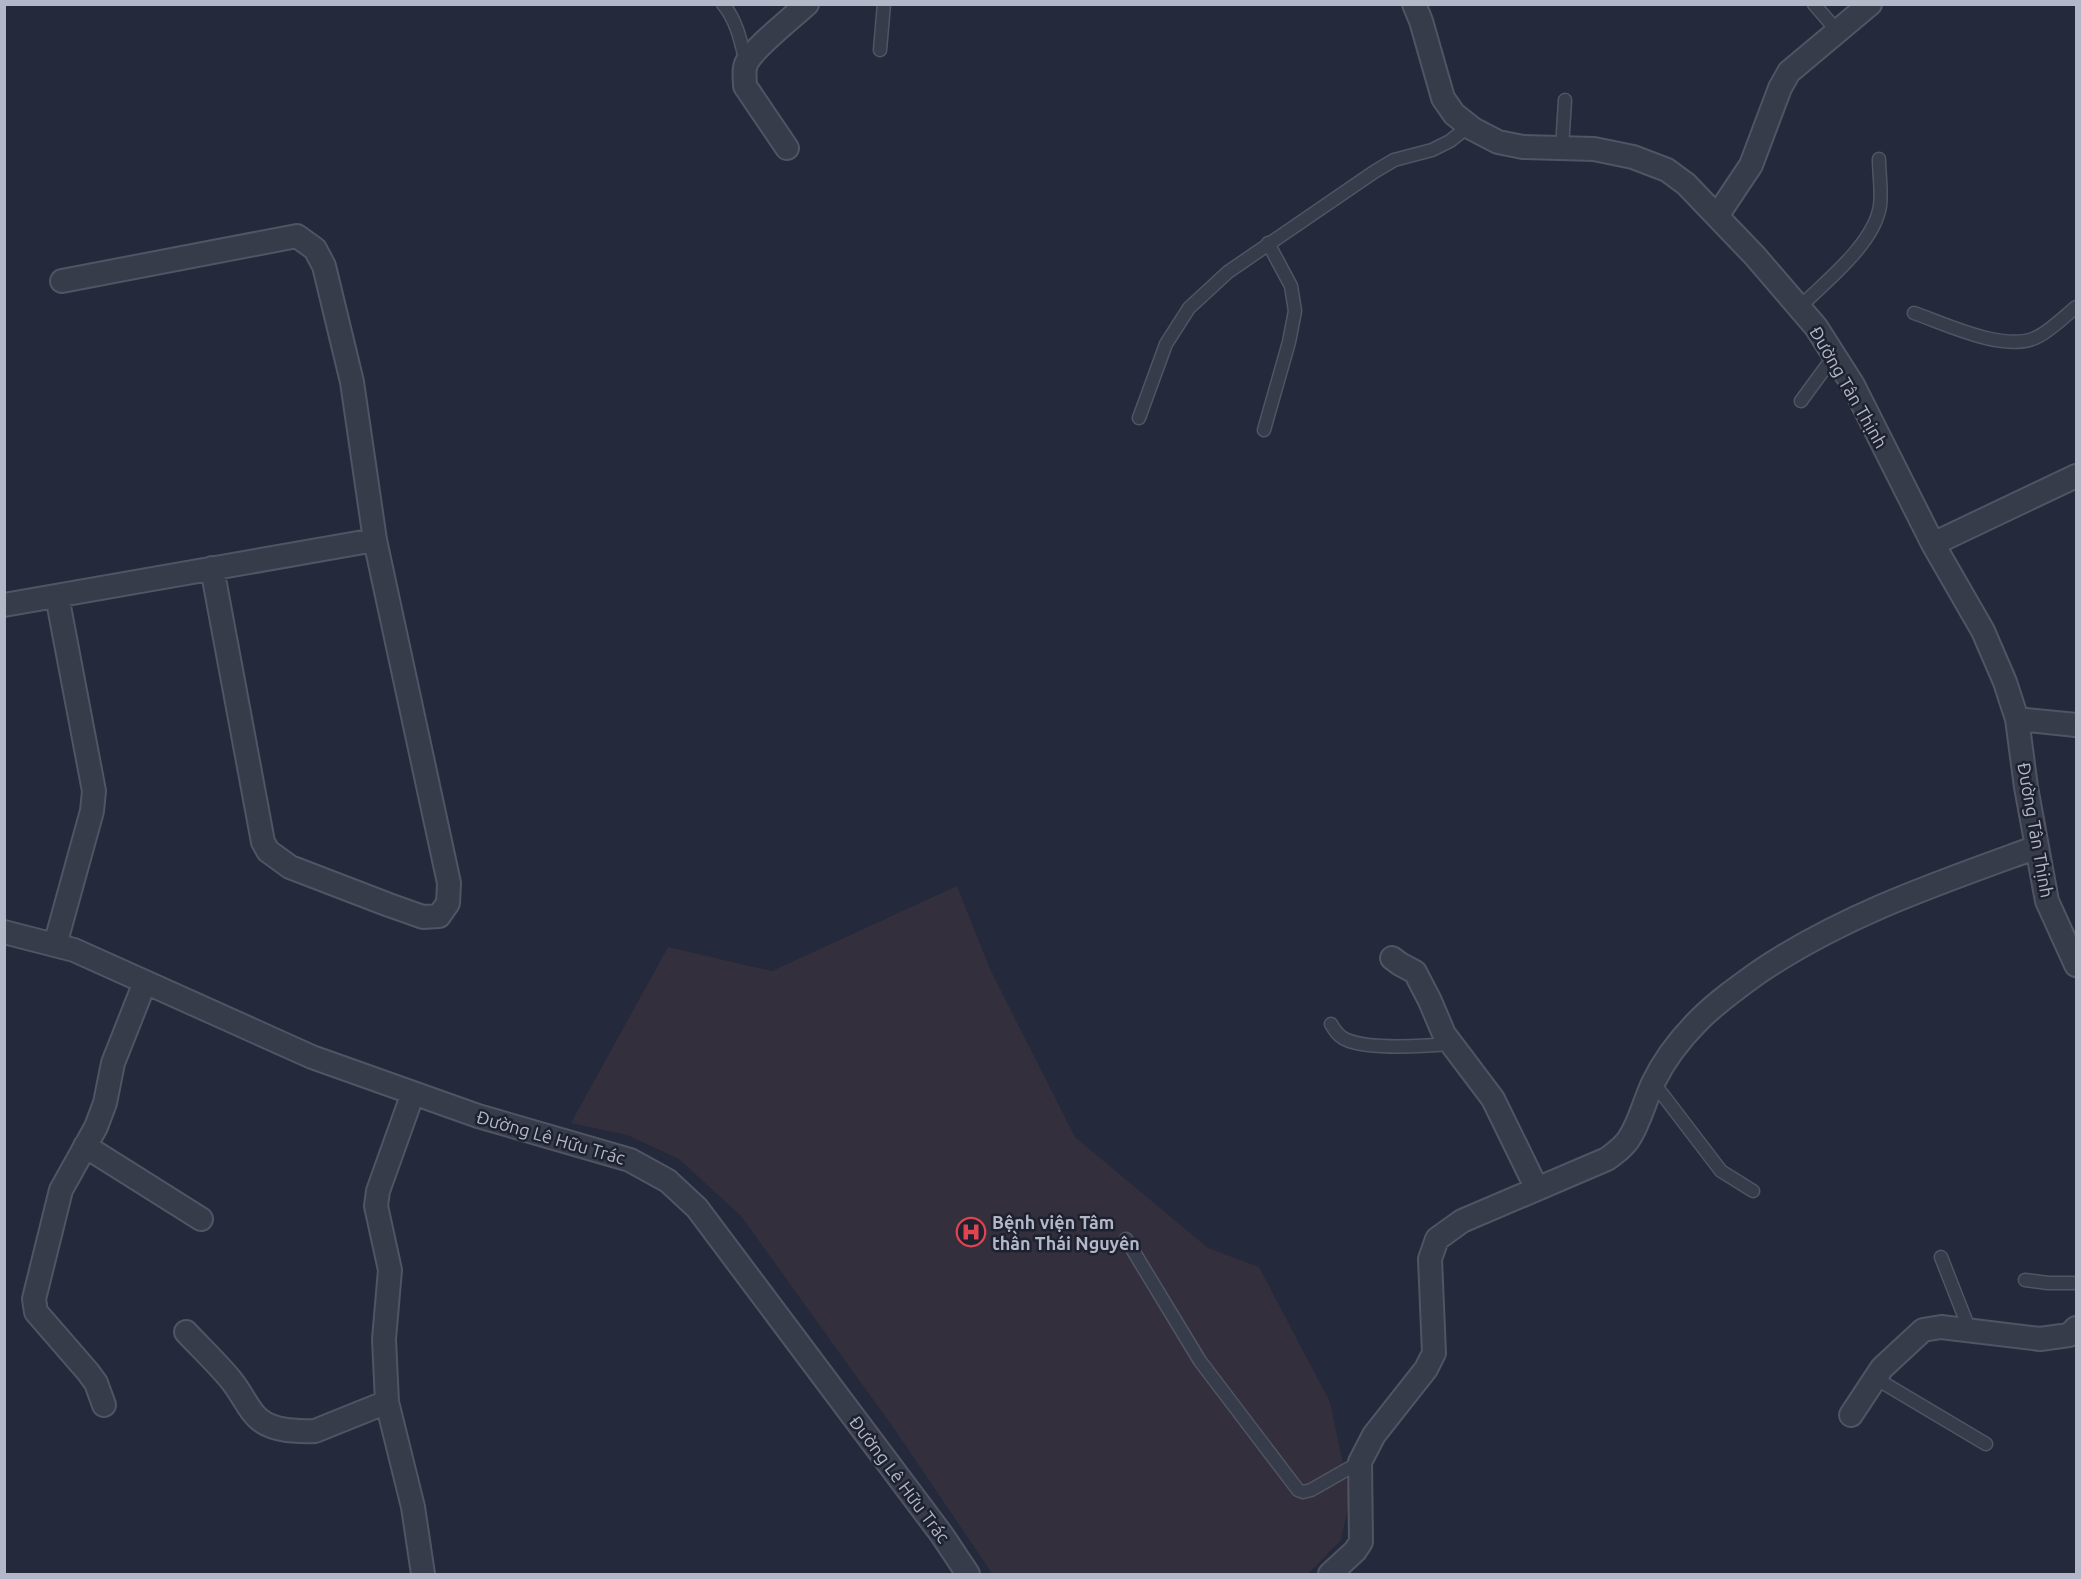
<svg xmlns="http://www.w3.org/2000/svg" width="2081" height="1579" font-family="Ubuntu,sans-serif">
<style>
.medical{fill:#332f3c}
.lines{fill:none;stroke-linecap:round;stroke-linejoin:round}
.service-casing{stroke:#505463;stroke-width:15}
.minor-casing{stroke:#505463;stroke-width:26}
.service{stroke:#373c4b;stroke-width:12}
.minor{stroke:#373c4b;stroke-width:22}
.labels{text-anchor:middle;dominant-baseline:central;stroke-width:5;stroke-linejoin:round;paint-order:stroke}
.street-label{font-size:18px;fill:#b3b7c7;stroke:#1d2130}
.poi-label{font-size:18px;font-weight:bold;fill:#b3b7c7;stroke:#1d2130;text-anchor:start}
</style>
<rect width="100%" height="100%" fill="#24293b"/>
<!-- medical -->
<path class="medical" d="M957,886L990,969L1075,1137L1208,1248L1259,1267L1330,1402L1350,1498L1341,1540L1308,1574H992L985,1563L895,1430L741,1216L679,1159L627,1135L571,1123L668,947L772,971Z"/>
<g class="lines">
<!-- service casing -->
<g class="service-casing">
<path id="service" d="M723,4C737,21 741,42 746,63
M1814,4L1838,32
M880,50L884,4
M1562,148L1565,100
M1800,307C1826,281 1874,244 1880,206C1882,191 1879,174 1879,159
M1914,313C1946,324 2003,352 2035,338C2048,333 2065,316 2076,307
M1801,401L1834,356
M1139,418L1166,344L1189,308L1228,272L1374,172L1394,160L1432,150L1450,141L1469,126
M1264,430L1289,342L1295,311L1291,286L1268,243
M1331,1024C1335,1031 1339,1037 1347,1040C1370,1050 1426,1046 1451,1044
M1653,1082L1721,1171L1753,1191
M1126,1239L1200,1361L1298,1490L1303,1492L1311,1490L1360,1462
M1941,1257L1970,1331
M2025,1280L2048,1283H2076
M1875,1378L1986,1444"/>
</g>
<!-- minor casing -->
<g class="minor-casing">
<path id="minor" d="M1414,4L1421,21L1443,98L1454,114L1473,129L1498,142L1523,147L1594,149L1633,157L1667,170L1686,184L1755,256L1816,327L1853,385L1933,544L1983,631L2005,682L2017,719L2026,787L2047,901L2076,965
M787,148L745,86C745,79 743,69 747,62C755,47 792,18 807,4
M1717,216L1751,165L1780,88L1789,72L1870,4
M62,281L297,236L315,249L324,266L352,382L375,540L449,883L448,903L439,916L423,917L389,905L290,867L268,851L263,842L212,568
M1933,544L2076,476
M4,605L375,540
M2017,719L2076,725
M4,932L74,950L312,1057L478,1116L630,1160L668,1181L697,1208L942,1535L968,1574
M55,945L92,811L94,791L57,596
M1392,958L1400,964L1415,972L1430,1001L1444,1034L1493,1099L1537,1189
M413,1093L378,1191L376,1206L390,1270L384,1339L387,1402L413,1507L423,1574
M85,1146L201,1219
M186,1332C201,1348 217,1363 231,1380C251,1405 250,1425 287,1430C297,1431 305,1432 315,1431L387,1402
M104,1405L96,1383L88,1372L36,1312L34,1299L61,1190L96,1127L105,1103L113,1063L145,982
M1851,1415L1882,1368L1923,1330L1941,1327L2040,1339L2069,1335L2076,1328
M1330,1574L1355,1551L1361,1542L1360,1462L1374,1435L1426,1369L1434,1353L1430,1259L1437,1239L1462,1221L1607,1159C1615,1153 1625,1146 1630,1137C1640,1121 1645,1100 1653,1083C1664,1060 1681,1038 1699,1020C1717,1002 1738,987 1759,972C1845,914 1941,882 2037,847"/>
</g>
<!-- service -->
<use href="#service" class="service"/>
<!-- minor -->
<use href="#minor" class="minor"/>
</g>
<!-- icons -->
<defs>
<g id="hospital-ring" transform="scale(1.5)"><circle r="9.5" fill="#1d2130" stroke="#e0444e" stroke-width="1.5"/><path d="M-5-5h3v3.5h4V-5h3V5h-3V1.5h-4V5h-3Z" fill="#e0444e"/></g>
</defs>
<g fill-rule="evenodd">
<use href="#hospital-ring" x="971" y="1232"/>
</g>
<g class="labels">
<!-- street labels -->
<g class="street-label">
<text transform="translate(1849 387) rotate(60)">Đường Tân Thịnh</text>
<text transform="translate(2036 830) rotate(80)">Đường Tân Thịnh</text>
<text transform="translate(551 1137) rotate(16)">Đường Lê Hữu Trác</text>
<text transform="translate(900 1479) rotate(53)">Đường Lê Hữu Trác</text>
</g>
<!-- poi labels -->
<g class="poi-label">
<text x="992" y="1222">Bệnh viện Tâm<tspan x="992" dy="21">thần Thái Nguyên</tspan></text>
</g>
</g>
<!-- border -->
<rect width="2081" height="1579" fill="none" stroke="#b3b7c7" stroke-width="12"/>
</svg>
